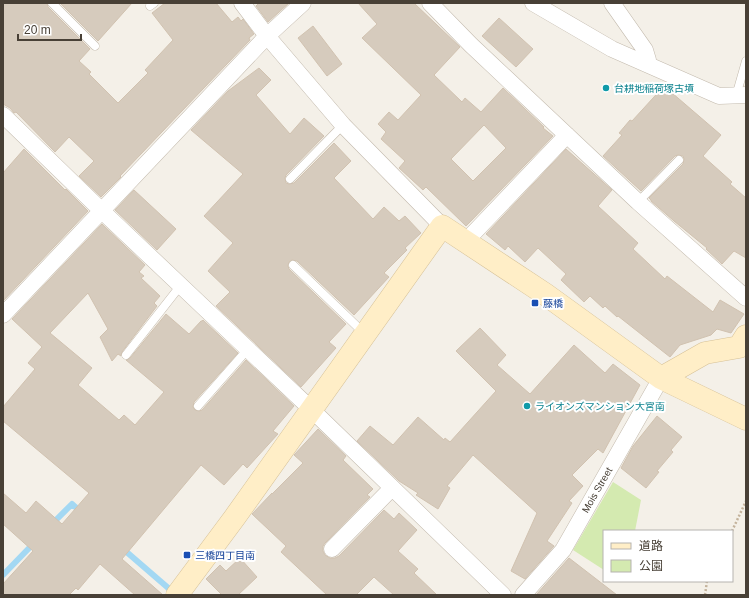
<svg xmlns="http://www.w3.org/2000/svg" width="749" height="598" font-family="Arial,'Noto Sans JP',sans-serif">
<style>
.green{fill:#d4eab0}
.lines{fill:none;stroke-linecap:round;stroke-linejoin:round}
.stream{stroke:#a3d8f3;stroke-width:6}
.building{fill:#d6cbbd;stroke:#d1c2b0;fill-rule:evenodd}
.lane-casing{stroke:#c3baad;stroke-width:9}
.street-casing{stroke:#c3baad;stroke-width:17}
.secondary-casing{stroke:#d6c197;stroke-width:23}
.path{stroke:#c3b29b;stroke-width:2.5;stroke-dasharray:2 2;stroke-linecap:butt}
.lane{stroke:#fff;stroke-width:8}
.street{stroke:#fff;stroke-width:16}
.secondary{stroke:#ffeec7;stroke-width:22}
.culture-dot{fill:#0f9aa8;stroke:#fff;stroke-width:1.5}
.transit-dot{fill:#1a4fb4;stroke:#fff;stroke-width:1.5}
.labels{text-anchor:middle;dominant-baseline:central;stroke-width:4;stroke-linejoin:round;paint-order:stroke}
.culture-label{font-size:10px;fill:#0d838f;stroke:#fff;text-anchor:start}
.transit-label{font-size:10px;fill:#164399;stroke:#fff;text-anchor:start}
.street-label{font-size:10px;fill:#484036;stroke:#fff}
</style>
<rect width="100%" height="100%" fill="#f4f0e8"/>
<!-- green -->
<path class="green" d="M613,482L641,500L635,531H604V570L573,550Z"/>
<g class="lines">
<!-- stream -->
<path class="stream" d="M51,525L72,504L82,513
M122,548L174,593
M3,575L34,543"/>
</g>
<!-- building -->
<path class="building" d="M3,3H47L48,7L90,49L79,61L91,72L89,74L118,103L148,73L145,70L173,40L152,13L165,3H216L232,22L238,17L241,21L243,19L254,34L249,38L250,40L203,89L120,176L121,177L101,197L79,176L94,161L69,137L55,152L16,112L14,113L10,108L3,104Z
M60,3H132L98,41Z
M259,3H289L268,22L256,6Z
M358,3H414L460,47L434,75L462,102L465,98L481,112L503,88L544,127L543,128L553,136L471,221L466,226L426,187L423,190L399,168L405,161L381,139L386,132L378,124L389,112L398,120L421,95L362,38L377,24ZM484,125L506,148L473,181L451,159Z
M499,18L533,49L516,67L482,36Z
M313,26L342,64L327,76L298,38Z
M259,68L271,80L256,95L290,134L304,118L324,136L286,175L285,178L286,183L289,184L294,183L334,143L351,161L334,178L373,219L384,207L399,221L405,216L421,233L405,248L407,250L384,273L389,277L354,315L297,261L292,260L289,262L288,266L289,269L346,324L329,342L336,348L301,387L216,306L230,292L208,271L233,243L204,216L243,174L191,130L228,91Z
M664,86L721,135L703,156L732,182L730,184L746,198V258L734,251L722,264L706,249L707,248L674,221L651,201V200L649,198L683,164L684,159L683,156L678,155L675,156L641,191L603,156L622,135L619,133L630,120L632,121Z
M24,149L65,190L66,189L88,211L3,301V173Z
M566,149L612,190L598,206L638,243L633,249L665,279L667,276L713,312L720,300L744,314L731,333L717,329L711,335L680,345L670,357L618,316L617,317L605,306L603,308L590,296L584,302L561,280L566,274L538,248L525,262L508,246L505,250L486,234Z
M134,190L176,229L157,250L115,210Z
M102,224L145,265L139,272L144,276L141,278L160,296L154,303L157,306L122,352L121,356L118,354L112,361L100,337L108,329L88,293L50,333L92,368L78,385L119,420L124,415L135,425L164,392L126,360L130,358L166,314L189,334L201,321H202L203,320L238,353L194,402L193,407L195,410L199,411L202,410L246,360L294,406L273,431L278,434L247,468L243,464L224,485L201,465L122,559L163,595H135L100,564L78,590L76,588L69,595H3V584L33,551L3,524V493L26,513L36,501L62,524L89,493L3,421V407L35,369L28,363L42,347L12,319Z
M480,328L506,355L497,365L530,394L574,345L605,373L613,364L640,385L603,453L598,449L572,475L583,486L569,501L572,503L547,541L554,546L525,579L511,571L537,513L473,455L447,486L450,488L438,509L416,495L418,493L399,481L357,441L370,426L393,445L418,417L444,440L445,438L450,442L496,391L456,351Z
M657,416L682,437L671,450L673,452L657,471L659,472L646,488L621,468L633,446Z
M318,429L346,456L343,460L373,489L367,495L370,497L325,543L323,546V551L325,555L330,558H335L339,556L384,510L394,519L399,513L417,530L398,551L418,569L414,573L437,595H394L374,577L356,595H327L281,552L286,546L252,514L272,493V494L303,463L294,455Z
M240,558L257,577L238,595H222L206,579L220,565L226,571Z
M569,558L617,595H536Z"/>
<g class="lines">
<!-- lane casing -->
<g class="lane-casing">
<path id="lane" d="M52,3L95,46
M150,6L154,3
M736,96L746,61
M290,179L343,125
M638,202L679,160
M293,265L364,333
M126,355L181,285
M198,406L248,349"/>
</g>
<!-- street casing -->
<g class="street-casing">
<path id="street" d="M242,3L267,36L343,125L442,226
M430,3L471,45L638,202L746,298
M533,3L612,49L719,96L746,95
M612,3L645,50L648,60L647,64
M3,115L102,211L311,409L503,595
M465,242L567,135
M3,315L267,36L303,3
M332,549L392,488
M523,595L563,550L661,378"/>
</g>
<!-- secondary casing -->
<g class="secondary-casing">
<path id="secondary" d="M661,378L705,353L739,347L746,336
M177,595L235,517L442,226L545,294L661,378L746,419"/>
</g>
<!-- path -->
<path class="path" d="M732,531L746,501
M705,595L707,581"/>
<!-- lane -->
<use href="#lane" class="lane"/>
<!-- street -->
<use href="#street" class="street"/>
<!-- secondary -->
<use href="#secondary" class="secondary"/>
</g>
<!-- markers -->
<g class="culture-dot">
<circle cx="606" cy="88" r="4"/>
<circle cx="527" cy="406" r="4"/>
</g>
<g class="transit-dot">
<rect x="531" y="299" width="8" height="8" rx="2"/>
<rect x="183" y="551" width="8" height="8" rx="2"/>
</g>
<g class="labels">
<!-- culture labels -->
<g class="culture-label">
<text x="614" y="88">台耕地稲荷塚古墳</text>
<text x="535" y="406">ライオンズマンション大宮南</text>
</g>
<!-- transit labels -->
<g class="transit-label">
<text x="543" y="303">藤橋</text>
<text x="195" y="555">三橋四丁目南</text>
</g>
<!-- street labels -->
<g class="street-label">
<text transform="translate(597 490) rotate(-60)">Mois Street</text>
</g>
</g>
<!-- border -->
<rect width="749" height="598" fill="none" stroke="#484036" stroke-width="8"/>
<!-- legend -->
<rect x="603" y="530" width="130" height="52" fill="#ffffff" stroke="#b6b3af"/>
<rect x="611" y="543" width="20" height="6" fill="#ffeec7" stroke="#b6b3af"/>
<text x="639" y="550" font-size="12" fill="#484036">道路</text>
<rect x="611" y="560" width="20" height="12" fill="#d4eab0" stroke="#b6b3af"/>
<text x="639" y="570" font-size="12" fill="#484036">公園</text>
<!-- scale -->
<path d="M18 34v6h63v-6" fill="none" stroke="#484036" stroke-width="2"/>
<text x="24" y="34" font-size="12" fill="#484036" stroke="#ffffff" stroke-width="3" paint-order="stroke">20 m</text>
</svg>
